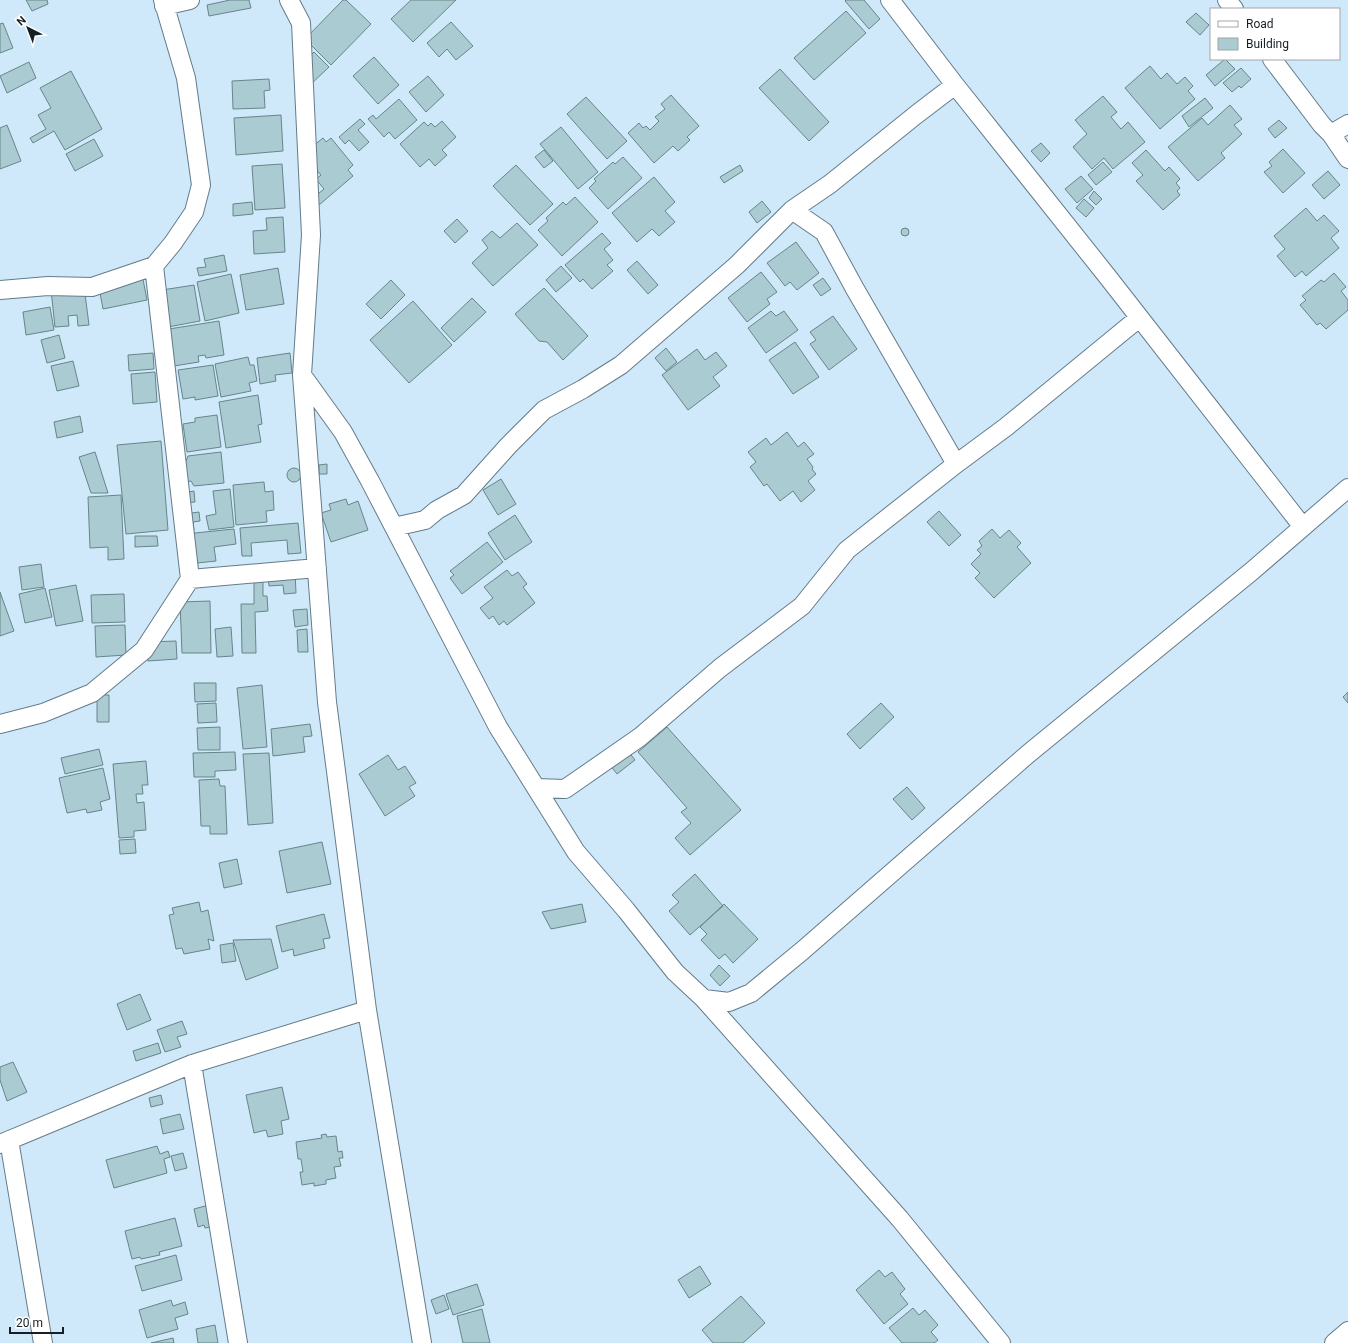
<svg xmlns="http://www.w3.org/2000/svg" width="1348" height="1343" font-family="Roboto,sans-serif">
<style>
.building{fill:#aacbd1;stroke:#66858b}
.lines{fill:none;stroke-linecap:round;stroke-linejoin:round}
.minor-casing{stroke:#647b8a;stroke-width:20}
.minor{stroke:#fff;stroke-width:18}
</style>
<rect width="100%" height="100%" fill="#cfe9fa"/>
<!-- building -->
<path class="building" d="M26,0H47L48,4L32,11Z
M230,0H249L251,8L209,16L207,5Z
M343,0H346L371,24L331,65L305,39Z
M411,0H456L413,42L391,19Z
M846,0H864L880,19L869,29L845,1Z
M846,11L866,33L814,80L794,58Z
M1196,13L1209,25L1200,35L1186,22Z
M451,22L473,46L456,60L447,49L439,57L427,43Z
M3,23L13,48L0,53V24Z
M314,52L329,67L309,86L308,73L313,68L305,61Z
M374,57L399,85L378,104L353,76Z
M1225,59L1235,69L1215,86L1206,75Z
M29,62L36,78L7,93L0,76Z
M1150,66L1161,79L1167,73L1177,84L1185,77L1193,86L1188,91L1195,99L1160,129L1125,88Z
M1241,68L1251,79L1241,88L1239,86L1232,92L1223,83Z
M780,69L829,122L809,141L759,88Z
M71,71L102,129L65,150L54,131L33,143L30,138L46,129L38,115L51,108L40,88Z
M428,76L444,95L426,112L409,92Z
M269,79L270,90L264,91L265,108L233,109L232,81Z
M671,95L699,126L687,137L690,140L678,151L673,146L654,163L628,133L639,123L643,128L646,126L650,130L659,121L655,117L665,109L661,104Z
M1103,96L1117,112L1111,117L1121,129L1128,122L1145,142L1113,169L1104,158L1092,169L1073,147L1087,134L1075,120Z
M586,97L627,141L607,159L567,114Z
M1205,98L1213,108L1189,127L1182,116Z
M399,99L417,120L395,139L389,132L384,137L368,119L373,115L376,119Z
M1230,105L1242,119L1234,125L1242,134L1221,153L1225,158L1198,181L1168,147L1202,118L1208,125Z
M281,115L283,151L236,155L234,118Z
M360,119L365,124L358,130L369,142L359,151L349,140L345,144L339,137Z
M1279,120L1287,128L1275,138L1268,129Z
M442,121L456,137L442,150L447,155L435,166L429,159L420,167L400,144L424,122L428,126L431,123L435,127Z
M7,125L21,161L0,169V128Z
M561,127L598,172L578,189L540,144Z
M323,138L326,142L331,138L353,165L348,170L353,176L319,205L313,198L324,189L316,179L321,175L313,166L308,150Z
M94,139L103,156L75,171L66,154Z
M1041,143L1050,153L1041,162L1031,151Z
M1283,149L1305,173L1283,193L1264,172L1272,166L1269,162Z
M544,150L553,161L544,168L535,157Z
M1146,150L1165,171L1169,167L1180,179L1176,183L1180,188L1177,191L1180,195L1163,210L1136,181L1143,175L1132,163Z
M623,157L642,178L608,209L589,188L596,181L594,179L613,162L615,164Z
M1103,162L1112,172L1096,185L1088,175Z
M282,164L285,208L255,210L252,166Z
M516,165L553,204L530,225L493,186Z
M740,165L743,171L724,183L720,177Z
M1328,171L1340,185L1324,199L1312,185Z
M1081,176L1093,189L1077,203L1065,189Z
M654,177L675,202L665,211L675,222L659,236L652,229L637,242L612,213Z
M1094,191L1102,199L1096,205L1089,198Z
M575,197L598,222L562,256L538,230L548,221L546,218L563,202L566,205Z
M1084,199L1094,208L1086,217L1076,208Z
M762,201L771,212L757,223L749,212Z
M252,202L253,214L233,216V204Z
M1306,208L1317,221L1324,215L1339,231L1331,238L1339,248L1306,276L1302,271L1295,277L1277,256L1285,249L1274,236Z
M283,217L285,252L254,254L253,231L267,230L266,218Z
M457,219L468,231L455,243L444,231Z
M517,223L538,245L493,286L472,263L488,248L482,240L492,231L500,238Z
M901 232a4 4 0 1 1 8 0a4 4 0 1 1-8 0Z
M602,233L611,243L604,249L613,260L607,265L613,271L592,289L583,279L580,282L565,265Z
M796,242L819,273L797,290L790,282L785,286L767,263Z
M224,255L227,271L199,276L197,268L206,267L204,259Z
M637,261L658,285L648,294L627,270Z
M561,266L572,278L556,292L546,280Z
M278,268L284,304L246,310L240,275Z
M141,269L147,300L103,309L97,277Z
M761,272L777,292L767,299L770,304L747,322L728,298Z
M1334,273L1346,287L1341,291L1348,300V310L1326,329L1320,323L1317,325L1300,305L1306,300L1302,296L1321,280L1324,282Z
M231,274L239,313L205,321L197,282Z
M823,278L831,289L821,296L813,285Z
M391,280L405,295L381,319L366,304Z
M194,285L200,321L168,327L162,290Z
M84,286L89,325L78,326L77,315L68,316L69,326L55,327L51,290Z
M544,288L588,336L563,360L547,342L539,341L515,314Z
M472,298L486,312L454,342L441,328Z
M413,301L452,345L409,383L370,340Z
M50,307L54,330L26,335L23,312Z
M771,311L776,316L784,311L798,330L766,353L748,328Z
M833,316L857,349L829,370L810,344L816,340L810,332Z
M219,321L224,355L206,358L205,355L198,356L199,362L174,366L169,329Z
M59,335L65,358L47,363L41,340Z
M795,342L819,377L793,394L769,360Z
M666,348L677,362L666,371L655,358Z
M697,349L705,360L716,352L727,366L713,377L720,386L688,410L662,375Z
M153,353L154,369L129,371L128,355Z
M290,353L292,373L275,375L276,381L260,384L257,358Z
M248,357L250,365H254L257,381L249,383L251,391L221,397L215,364Z
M73,361L79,386L57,391L51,366Z
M213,365L218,396L195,400V397L183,399L178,370Z
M155,372L157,402L133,404L131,374Z
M258,395L262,424L258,425L261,442L226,448L219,402Z
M217,415L221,447L187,452L183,424L195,422V418Z
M80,416L83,432L57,438L54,422Z
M787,432L798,447L804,442L814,454L807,459L813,467L812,469L816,474L808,481L815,490L801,502L793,491L780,501L767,484L764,486L750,467L756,462L748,452L766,438L771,445Z
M161,441L168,530L126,534L117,445Z
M95,452L108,493H91L79,457Z
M221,452L224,483L194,486L191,481L185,482L182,462L186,461L188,456Z
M327,464V474H319V465Z
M287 475a7 7 0 1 1 14 0a7 7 0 1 1-14 0Z
M501,479L516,504L498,515L483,490Z
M264,482L265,492L273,491L274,510L266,511L267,522L236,525L233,485Z
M230,489L234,527L209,530L206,516L216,514L213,491Z
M194,491L195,502L184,503L183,493Z
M121,495L124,559L108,560V547L90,548L88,497Z
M346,499L348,505L358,501L368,530L331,542L321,513L331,510L329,504Z
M939,511L961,535L949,546L927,522Z
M199,512L200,521L193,522L194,530L187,532L184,514Z
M515,515L532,542L505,560L488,533Z
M298,523L301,553L288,554L287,540L251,543L252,556H242L240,528Z
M234,529L236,544L214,547L216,561L188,564L185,534Z
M992,529L1000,538L1009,530L1021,543L1017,547L1031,563L994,598L975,578L980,573L971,564L981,554L977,550L982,546L979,541Z
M135,536H157L158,546L135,547Z
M487,542L503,562L462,594L450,578L454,575L450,571Z
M41,564L44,587L22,590L19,567Z
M507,570L512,576L518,572L527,584L523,587L535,603L507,625L504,621L499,625L493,616L489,619L480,608L493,598L484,587Z
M295,572L296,593L284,594L283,585L269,586L268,575Z
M254,580H263V596H267L268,611L255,612L256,653H242L241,604H254Z
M76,585L83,621L56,626L49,590Z
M45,588L52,617L25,623L19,594Z
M0,592L14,631L0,636Z
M124,594L125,622L92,623L91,595Z
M210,601L211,653H182L180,602Z
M307,609L308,625L295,627L293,610Z
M125,625L126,655L96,657L95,626Z
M231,627L233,656L217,657L215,629Z
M307,629L308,652H298L297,630Z
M176,641L177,659L148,661L147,642Z
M194,683H216V701L195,702Z
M262,685L267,747L243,749L237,688Z
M1348,692V703L1343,697Z
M97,695H109V722H97Z
M216,703L217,722L198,723L197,704Z
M881,703L894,717L860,749L847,734Z
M310,724L312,736L303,737L305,752L273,756L271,729Z
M220,727V750H198L197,728Z
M667,727L741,810L690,855L675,838L691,823L681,812L687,808L638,752Z
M99,749L103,765L65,774L61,758Z
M628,751L635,760L617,774L610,765Z
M235,752L236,770L215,771V777H194L193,753Z
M269,753L273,823L248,825L243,754Z
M388,755L398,770L405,766L416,783L409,787L415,796L385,816L359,774Z
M146,761L148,785H142L143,794H136L137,803L144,802L146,830L134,831V837L119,838L113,764Z
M103,768L110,799L100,802L102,810L87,813L86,809L67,813L59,778Z
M219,779L220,786H225L227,834H210V826H201L199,780Z
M907,787L925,808L912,820L893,799Z
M135,839L136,853L120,854L119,840Z
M322,842L331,884L287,893L279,851Z
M237,859L242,884L224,888L219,863Z
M695,874L723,906L690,935L669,911L679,902L672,895Z
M199,902L201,912L208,910L214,941L208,939L210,949L184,954L182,948L176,949L169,915L174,914L172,908Z
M582,904L586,922L551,929L542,912Z
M724,904L758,939L733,963L725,954L719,959L701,940L707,934L700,927Z
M324,914L330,938L323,939L325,948L294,956L293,949L282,952L276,926Z
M271,939L278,968L246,980L233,940Z
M233,943L236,961L222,963L220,945Z
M719,965L730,976L720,986L710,975Z
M140,994L151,1020L127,1030L117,1004Z
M182,1021L187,1034L177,1037L181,1047L165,1052L157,1030Z
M158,1043L161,1053L136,1061L133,1051Z
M13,1062L27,1092L7,1101L0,1080V1067Z
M282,1087L289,1119L281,1121L283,1134L268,1137L266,1130L254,1133L246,1095Z
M161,1095L163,1104L151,1107L149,1098Z
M180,1114L184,1129L163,1134L160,1119Z
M326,1134L327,1137L336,1136L338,1152L342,1151L343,1158H339L341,1166L334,1167L336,1178L326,1180V1184L314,1186V1183L302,1185L300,1172H303L301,1159H298L296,1142L322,1138L321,1135Z
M157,1146L160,1154L168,1151L170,1157L164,1159L167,1173L114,1188L106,1160Z
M183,1153L187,1168L175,1171L171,1156Z
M209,1205L211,1227L205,1228L204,1225L198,1227L194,1209Z
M175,1218L182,1246L159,1252L160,1255L141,1259L140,1257L132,1259L125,1231Z
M176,1255L182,1280L142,1291L135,1266Z
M700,1266L711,1284L689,1298L678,1280Z
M879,1270L885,1277L892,1272L905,1289L900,1294L908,1304L884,1324L856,1290Z
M477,1284L484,1305L453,1315L446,1294Z
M444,1295L449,1309L436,1314L431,1300Z
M741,1296L765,1323L743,1343H713L702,1330Z
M171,1300L173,1306L185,1302L188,1314L175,1318L178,1329L147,1338L139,1310Z
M913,1308L919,1315L925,1310L938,1325L931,1332L938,1340L934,1343H902L889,1328Z
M482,1309L490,1343H463L457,1316Z
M215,1325L218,1343H198L196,1329Z
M173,1338L174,1343H151Z"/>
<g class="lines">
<!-- minor casing -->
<g class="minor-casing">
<path id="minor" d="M890,0L955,85L1107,276L1303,527
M1227,0L1234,9
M164,6L190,0
M1272,59L1322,125L1331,134L1348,159
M1331,134L1348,124
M792,210L824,232L855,289L956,464
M154,266L190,579L317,568
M0,290L48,286L92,287L154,266L173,243L194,212L201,185L186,78L163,0
M302,375L343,432L370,481L498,727L576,852L626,910L675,972L704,999L729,1002L751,993L802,951L1028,754L1252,571L1348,488
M394,527L425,520L437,510L464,495L508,446L544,410L583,389L621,365L737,265L792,210L830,184L917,114L955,85
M0,724L43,713L92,693L144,650L190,579
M536,788L565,789L640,737L720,668L802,606L847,550L956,464L1006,427L1139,318
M704,999L900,1219L1001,1343
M367,1010L422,1343
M192,1064L238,1343
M9,1140L43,1343
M0,1144L192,1064L367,1010L327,702L302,375L311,235L301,23L289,0
M1334,1343L1348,1331"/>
</g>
<!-- minor -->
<use href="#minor" class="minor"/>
</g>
<!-- legend -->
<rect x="1210" y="8" width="130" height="52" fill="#ffffff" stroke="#a2a5a8"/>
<rect x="1218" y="21" width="20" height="6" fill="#ffffff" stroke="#a2a5a8"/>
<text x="1246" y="28" font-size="12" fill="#161f25">Road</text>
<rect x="1218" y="38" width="20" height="12" fill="#aacbd1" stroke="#a2a5a8"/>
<text x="1246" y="48" font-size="12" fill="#161f25">Building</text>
<!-- north arrow -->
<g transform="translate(28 28) rotate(318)" stroke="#ffffff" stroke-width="3" paint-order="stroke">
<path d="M0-3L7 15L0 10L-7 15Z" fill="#161f25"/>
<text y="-6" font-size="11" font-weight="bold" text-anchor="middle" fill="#161f25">N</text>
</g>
<!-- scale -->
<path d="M10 1327v6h53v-6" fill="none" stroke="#161f25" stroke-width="2"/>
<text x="16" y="1327" font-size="12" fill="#161f25" stroke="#ffffff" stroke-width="3" paint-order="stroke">20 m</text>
</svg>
